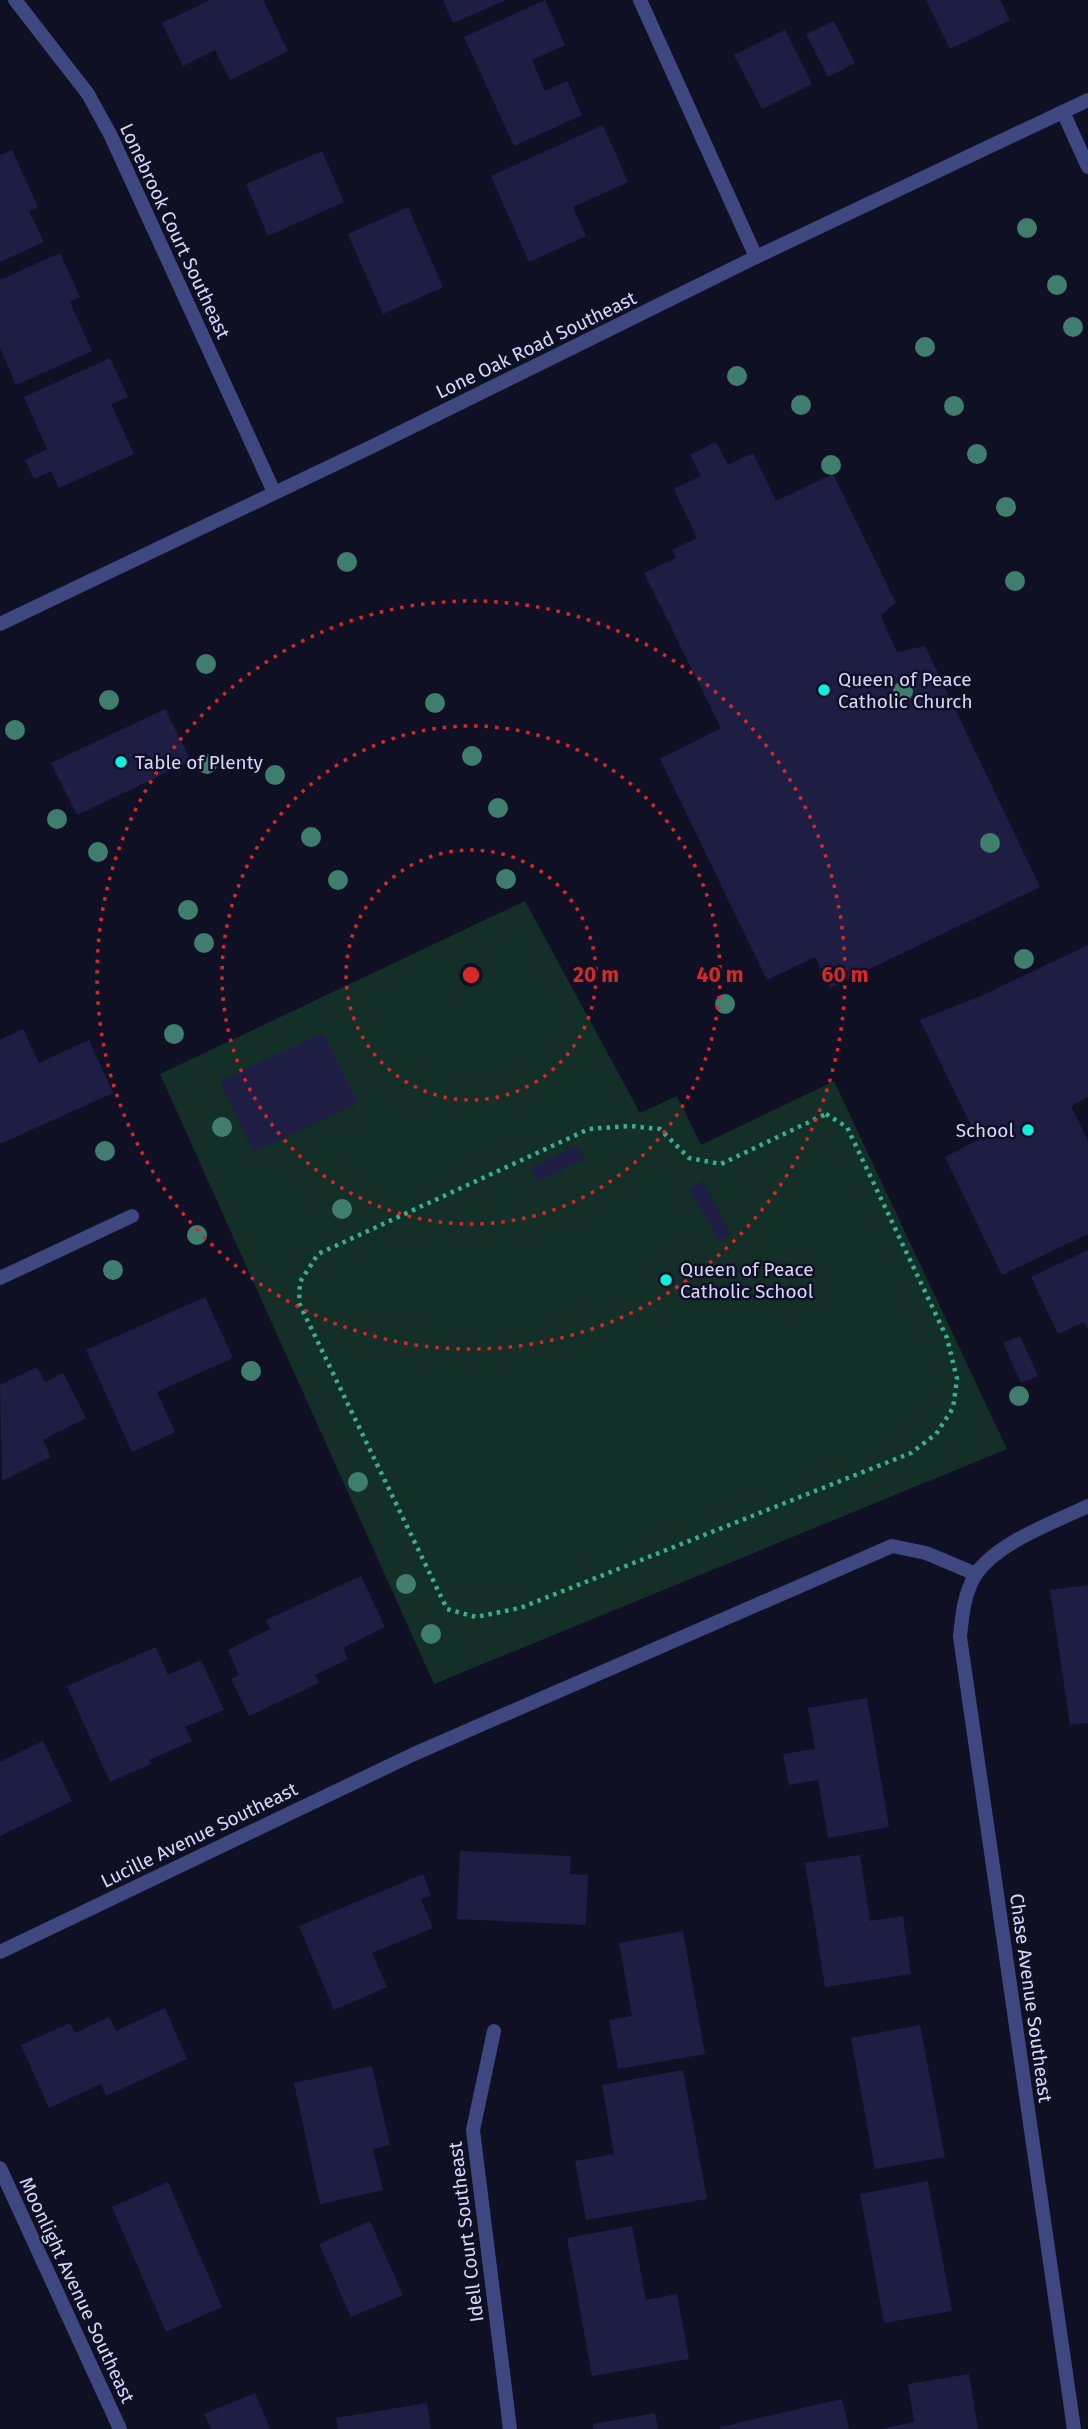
<svg xmlns="http://www.w3.org/2000/svg" width="1088" height="2429" font-family="'Fira Sans',sans-serif">
<style>
.green{fill:#142e28}
.building{fill:#1e1d44}
.lines{fill:none;stroke-linecap:round;stroke-linejoin:round}
.path{stroke:#37af93;stroke-width:4.5;stroke-dasharray:3.5 5;stroke-linecap:butt}
.pedestrian{stroke:#3e4780;stroke-width:14}
.minor{stroke:#3e4780;stroke-width:14}
.tertiary{stroke:#3e4780;stroke-width:14}
.tree{fill:#3f7e6d}
.ring{fill:none;stroke:#d62828;stroke-width:3.5;stroke-dasharray:3.5 7}
.poi-dot{fill:#0fefde;stroke:#101024;stroke-width:2.5}
.labels{text-anchor:middle;dominant-baseline:central;stroke-width:5;stroke-linejoin:round;paint-order:stroke}
.street-label{font-size:19px;fill:#d6d8fc;stroke:#101024}
.poi-label{font-size:19px;fill:#d6d8fc;stroke:#101024;text-anchor:start}
.centre{fill:#d62828;stroke:#101024;stroke-width:3.5}
.ring-label{font-size:21px;text-anchor:middle;font-weight:bold;fill:#d62828;stroke:#101024;stroke-width:5;stroke-linejoin:round;paint-order:stroke}
</style>
<rect width="100%" height="100%" fill="#101024"/>
<!-- green -->
<path class="green" d="M525,901L640,1113L677,1096L701,1145L834,1081L1007,1449L434,1684L160,1074Z"/>
<!-- building -->
<path class="building" d="M210,0H263L288,51L230,80L215,50L183,66L162,23Z
M443,0H506L453,23Z
M545,0L565,45L532,60L545,91L567,81L582,115L514,146L464,37Z
M926,0H1000L1010,20L950,49Z
M834,21L855,63L828,77L806,34Z
M785,30L812,84L762,109L734,55Z
M603,125L628,182L573,207L586,236L529,262L491,176Z
M12,150L38,207L29,211L44,242L0,262V155Z
M322,151L344,202L268,236L246,184Z
M408,207L443,287L383,314L348,234Z
M60,253L80,297L70,302L92,351L16,385L0,348V280Z
M110,358L128,397L111,404L134,454L59,488L51,471L34,479L25,460L47,449L24,397Z
M716,442L728,465L753,453L776,501L833,474L896,603L881,615L889,635L897,652L925,646L1040,887L830,988L815,957L767,980L660,759L721,728L644,573L676,558L672,550L697,538L674,489L701,476L690,455Z
M165,709L191,761L77,815L51,763Z
M1088,945V1097L1071,1106L1088,1141V1234L1002,1275L945,1157L978,1140L920,1020L981,996Z
M23,1029L39,1063L89,1040L113,1093L0,1144V1040Z
M323,1033L358,1103L254,1152L220,1081Z
M576,1146L585,1159L537,1181L531,1168Z
M703,1181L730,1234L719,1241L689,1188Z
M1088,1250V1330L1084,1322L1058,1334L1031,1277Z
M205,1297L233,1358L157,1392L175,1432L132,1452L86,1350Z
M1020,1336L1038,1376L1021,1383L1003,1343Z
M37,1367L45,1382L63,1373L86,1418L43,1440L51,1457L2,1481L0,1385Z
M361,1576L385,1627L343,1648L348,1659L315,1675L319,1683L249,1716L231,1679L239,1675L228,1650L270,1629L266,1620Z
M1088,1585V1723L1070,1725L1050,1590Z
M156,1647L168,1675L201,1660L224,1710L185,1727L192,1741L149,1760L151,1764L110,1782L67,1686Z
M867,1698L889,1827L828,1838L818,1780L789,1785L783,1754L815,1749L808,1708Z
M43,1741L72,1801L0,1836V1762Z
M460,1851L571,1856L570,1874L588,1875L586,1925L457,1919Z
M860,1855L870,1921L903,1916L911,1974L825,1987L805,1863Z
M423,1874L431,1895L421,1899L433,1928L372,1953L387,1987L334,2010L299,1926Z
M683,1931L705,2054L618,2069L609,2020L632,2016L619,1943Z
M165,2008L187,2059L106,2096L101,2084L49,2108L21,2045L70,2023L75,2033L109,2017L116,2031Z
M920,2025L945,2157L875,2169L851,2038Z
M372,2066L390,2145L373,2149L383,2190L320,2204L294,2083Z
M683,2070L707,2199L586,2220L575,2161L614,2154L602,2085Z
M928,2181L952,2311L884,2323L860,2194Z
M168,2182L222,2307L166,2332L112,2207Z
M370,2221L403,2295L351,2317L319,2244Z
M632,2226L646,2300L677,2294L689,2359L592,2376L567,2238Z
M969,2374L978,2429H881L914,2422L908,2384Z
M255,2393L270,2429H211L204,2414Z
M842,2399L849,2429H721L720,2427Z
M427,2403L431,2429H338L336,2418Z
M655,2413L658,2429H593V2424Z"/>
<g class="lines">
<!-- path -->
<path class="path" d="M826,1114L847,1127L947,1338L957,1379L953,1408L936,1434L911,1453L520,1608L476,1617L447,1609L299,1303L300,1282L318,1254L589,1129L630,1126L660,1129L689,1158L721,1164Z"/>
<!-- pedestrian -->
<path class="pedestrian" d="M414,1754L892,1546L926,1553L976,1574"/>
<!-- minor -->
<path class="minor" d="M15,0L88,94L111,136L274,492
M640,0L756,257
M1063,112L1088,167
M0,1278L132,1216
M0,1952L414,1754
M494,2031L473,2130L510,2429
M0,2168L120,2429
M1074,2429L960,1637C962,1616 964,1593 976,1574C998,1542 1055,1522 1088,1506"/>
<!-- tertiary -->
<path class="tertiary" d="M0,624L371,447L756,257L1088,100"/>
</g>
<!-- trees -->
<g class="tree">
<circle cx="1027" cy="228" r="10"/>
<circle cx="1057" cy="285" r="10"/>
<circle cx="1073" cy="327" r="10"/>
<circle cx="925" cy="347" r="10"/>
<circle cx="737" cy="376" r="10"/>
<circle cx="801" cy="405" r="10"/>
<circle cx="954" cy="406" r="10"/>
<circle cx="977" cy="454" r="10"/>
<circle cx="831" cy="465" r="10"/>
<circle cx="1006" cy="507" r="10"/>
<circle cx="347" cy="562" r="10"/>
<circle cx="1015" cy="581" r="10"/>
<circle cx="206" cy="664" r="10"/>
<circle cx="903" cy="691" r="10"/>
<circle cx="109" cy="700" r="10"/>
<circle cx="435" cy="703" r="10"/>
<circle cx="15" cy="730" r="10"/>
<circle cx="472" cy="756" r="10"/>
<circle cx="207" cy="764" r="10"/>
<circle cx="275" cy="775" r="10"/>
<circle cx="498" cy="808" r="10"/>
<circle cx="57" cy="819" r="10"/>
<circle cx="311" cy="837" r="10"/>
<circle cx="990" cy="843" r="10"/>
<circle cx="98" cy="852" r="10"/>
<circle cx="506" cy="879" r="10"/>
<circle cx="338" cy="880" r="10"/>
<circle cx="188" cy="910" r="10"/>
<circle cx="204" cy="943" r="10"/>
<circle cx="1024" cy="959" r="10"/>
<circle cx="725" cy="1004" r="10"/>
<circle cx="174" cy="1034" r="10"/>
<circle cx="222" cy="1127" r="10"/>
<circle cx="105" cy="1151" r="10"/>
<circle cx="342" cy="1209" r="10"/>
<circle cx="197" cy="1235" r="10"/>
<circle cx="113" cy="1270" r="10"/>
<circle cx="251" cy="1371" r="10"/>
<circle cx="1019" cy="1396" r="10"/>
<circle cx="358" cy="1482" r="10"/>
<circle cx="406" cy="1584" r="10"/>
<circle cx="431" cy="1634" r="10"/>
</g>
<!-- distance rings -->
<g class="ring">
<circle cx="471" cy="975" r="125"/>
<circle cx="471" cy="975" r="249"/>
<circle cx="471" cy="975" r="374"/>
</g>
<!-- markers -->
<g class="poi-dot">
<circle cx="824" cy="690" r="7"/>
<circle cx="121" cy="762" r="7"/>
<circle cx="1028" cy="1130" r="7"/>
<circle cx="666" cy="1280" r="7"/>
</g>
<g class="labels">
<!-- street labels -->
<g class="street-label">
<text transform="translate(175 231) rotate(65)">Lonebrook Court Southeast</text>
<text transform="translate(536 345) rotate(-26)">Lone Oak Road Southeast</text>
<text transform="translate(199 1835) rotate(-26)">Lucille Avenue Southeast</text>
<text transform="translate(1031 1998) rotate(82)">Chase Avenue Southeast</text>
<text transform="translate(466 2232) rotate(-97)">Idell Court Southeast</text>
<text transform="translate(77 2290) rotate(65)">Moonlight Avenue Southeast</text>
</g>
<!-- poi labels -->
<g class="poi-label">
<text x="838" y="679">Queen of Peace<tspan x="838" dy="22">Catholic Church</tspan></text>
<text x="135" y="762">Table of Plenty</text>
<text x="1014" y="1130" text-anchor="end">School</text>
<text x="680" y="1269">Queen of Peace<tspan x="680" dy="22">Catholic School</tspan></text>
</g>
</g>
<circle cx="471" cy="975" r="10" class="centre"/>
<g class="ring-label">
<text x="596" y="982">20 m</text>
<text x="720" y="982">40 m</text>
<text x="845" y="982">60 m</text>
</g>
</svg>
